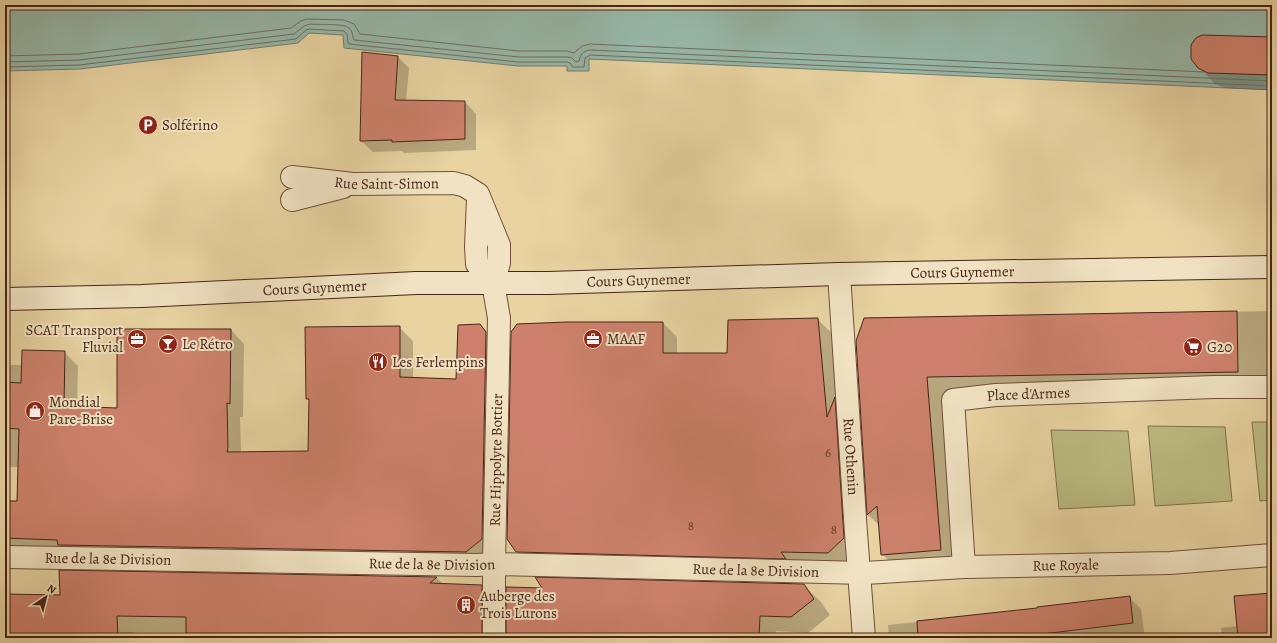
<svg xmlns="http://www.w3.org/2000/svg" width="1277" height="643" font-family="Alegreya,serif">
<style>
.green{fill:#bbbb81;stroke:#81704c}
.water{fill:#97b7a8;stroke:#777c6e}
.shadow{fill:#0003}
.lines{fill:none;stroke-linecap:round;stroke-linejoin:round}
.shore{stroke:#6f6e60;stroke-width:1}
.building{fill:#cd816c;stroke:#472417}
.street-casing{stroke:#6f503a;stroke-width:24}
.secondary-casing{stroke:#472417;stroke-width:24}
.street{stroke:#f0e2c2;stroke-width:22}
.secondary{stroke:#f0e2c2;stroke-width:22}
.labels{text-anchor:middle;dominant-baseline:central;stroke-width:4;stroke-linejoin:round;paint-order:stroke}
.number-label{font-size:13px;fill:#683b2c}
.poi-label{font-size:15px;fill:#472417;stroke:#f0e2c2;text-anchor:start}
.street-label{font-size:15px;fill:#472417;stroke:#f0e2c2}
</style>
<rect width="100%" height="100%" fill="#e8d3a1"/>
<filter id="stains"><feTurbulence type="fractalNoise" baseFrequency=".005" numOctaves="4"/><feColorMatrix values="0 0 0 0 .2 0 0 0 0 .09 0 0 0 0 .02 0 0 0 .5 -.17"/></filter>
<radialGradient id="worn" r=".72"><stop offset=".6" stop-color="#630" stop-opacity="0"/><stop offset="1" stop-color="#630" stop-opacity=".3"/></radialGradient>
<!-- green -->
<path class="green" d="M1252,422H1272V500L1260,501Z
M1148,426L1225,427L1232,501L1155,506Z
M1051,430L1128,431L1135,505L1059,509Z"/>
<!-- water -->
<path class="water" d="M5,5H1272V90L589,59V71H567V66H518L344,48L343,35L309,33L298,43L80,69L5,71Z"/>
<!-- shadow -->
<path class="shadow" d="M1272,38V90L1225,88L1215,84L1199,67Z
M398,57L409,68L406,101L465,102L476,114V150L404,153L402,151L373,152L361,141Z
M1272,311V387L945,395L959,568L901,573L882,554L880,526L868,515L857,341L865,319Z
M817,319L832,333L838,401L858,552L842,567L532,566L517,551L567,323H663L677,337V354H728Z
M480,325L493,339L495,552L480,565L5,551V501L18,502L19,467H5V365H23L64,352L78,366L77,408L118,409L231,330L244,344L243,417H240L241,453L309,452L310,401L307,398L399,327L413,341V378L457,380Z
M60,571L437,578L444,585L481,586L497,603V638H187V632H133V638H5V595L61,596Z
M803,585L820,601L830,615L808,633L776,631L775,638H507L544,589Z
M1272,594V638H1222L1221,628L1238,626Z
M1130,598L1141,609L1145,638H889L888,625L1038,609Z"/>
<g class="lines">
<!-- shore -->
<path class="shore" d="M5,56L79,54L291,28L301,21L307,19L344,20L354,24L360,34L519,51H567L574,53L582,46L590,44L1204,72
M5,62L79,60L294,34L304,26L310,24C318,25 344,23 349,28C353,31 352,36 354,40L519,57H567L572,58L576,62L579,61C580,55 583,51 590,50L1272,81
M5,67L79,65L296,39L306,30L309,29L344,31L347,34L348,43L349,44L518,62H567L570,63L573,67H584L585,58L590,55L1272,86"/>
</g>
<!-- building -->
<path class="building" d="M1202,35L1272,37V75L1208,73L1198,68L1191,59V45L1196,38Z
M362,52L398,56L395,100L465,101V139L392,142V140L360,141Z
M1237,311L1238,372L927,377L941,550L881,555L877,506L867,515L856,341L864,318Z
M818,318L827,417L835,397L844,538L828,553L781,552L786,559L516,552L507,539L511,332L517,324L567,322H663V353H727L728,320Z
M480,324L486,332L482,539L466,552L58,545L57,540L5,538V501H17L19,429L5,428V382L21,383L22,350L65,351L64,406L117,408V329H231L230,404L227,403L228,447L227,452L308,451L309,399H306L305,327L400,326V377L456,379L458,325Z
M59,570L437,577L430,583L482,585V638H186V617L117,616L118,638H5V594L60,595Z
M535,577L804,584L814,599L791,617L760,616L759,638H506V587L542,588Z
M1272,593V638H1238L1234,596Z
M1130,596L1133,623L1010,638H918L917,621L1037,608V607Z"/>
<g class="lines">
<!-- street casing -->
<g class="street-casing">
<g id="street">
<path id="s1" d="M292,177L353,184L454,183L465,186L478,194L499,245V263L493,283L499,318L494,564V638"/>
<path d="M478,199L476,246L477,264L493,283"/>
<path d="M292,200L343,187"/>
<path id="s2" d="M839,274L856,533L864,638"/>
<path id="s3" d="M5,557L477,565L494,564L865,573L964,567L1170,563L1272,555"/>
<path id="s4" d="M964,567L953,400L996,395L1214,387H1272"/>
</g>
</g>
<!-- secondary casing -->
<g class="secondary-casing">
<g id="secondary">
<path id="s5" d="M5,299L142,296L416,283H548L839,274L1272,267"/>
</g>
</g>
<!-- street -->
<use href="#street" class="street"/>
<!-- secondary -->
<use href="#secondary" class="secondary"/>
</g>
<!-- icons -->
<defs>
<g id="parking-disc" transform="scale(1)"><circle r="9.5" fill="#8f2418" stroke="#f0e2c2"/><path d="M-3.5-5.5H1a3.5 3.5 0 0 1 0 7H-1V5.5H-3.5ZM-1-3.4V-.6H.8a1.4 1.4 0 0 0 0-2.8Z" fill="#fff"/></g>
<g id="office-disc" transform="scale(1)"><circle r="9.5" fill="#8f2418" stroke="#f0e2c2"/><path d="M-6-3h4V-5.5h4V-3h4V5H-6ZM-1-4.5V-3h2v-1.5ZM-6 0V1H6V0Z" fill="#fff"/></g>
<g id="bar-disc" transform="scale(1)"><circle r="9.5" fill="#8f2418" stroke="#f0e2c2"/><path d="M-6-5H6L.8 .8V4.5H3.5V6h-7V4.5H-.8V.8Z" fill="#fff"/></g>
<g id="supermarket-disc" transform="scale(1)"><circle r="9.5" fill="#8f2418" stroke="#f0e2c2"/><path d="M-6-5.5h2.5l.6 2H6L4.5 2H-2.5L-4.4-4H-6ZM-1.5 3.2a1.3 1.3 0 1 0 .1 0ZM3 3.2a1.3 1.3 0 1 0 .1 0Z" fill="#fff"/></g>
<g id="restaurant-disc" transform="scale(1)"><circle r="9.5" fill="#8f2418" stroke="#f0e2c2"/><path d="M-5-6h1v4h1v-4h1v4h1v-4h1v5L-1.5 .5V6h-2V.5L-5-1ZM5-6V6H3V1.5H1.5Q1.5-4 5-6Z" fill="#fff"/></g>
<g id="shop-disc" transform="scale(1)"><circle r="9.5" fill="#8f2418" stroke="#f0e2c2"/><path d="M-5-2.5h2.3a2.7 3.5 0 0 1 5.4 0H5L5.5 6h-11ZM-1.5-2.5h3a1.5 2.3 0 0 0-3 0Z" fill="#fff"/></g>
<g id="building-disc" transform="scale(1)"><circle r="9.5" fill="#8f2418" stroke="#f0e2c2"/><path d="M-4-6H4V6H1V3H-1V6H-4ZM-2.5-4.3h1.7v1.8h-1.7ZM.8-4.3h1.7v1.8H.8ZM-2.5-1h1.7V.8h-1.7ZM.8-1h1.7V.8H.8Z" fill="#fff"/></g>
</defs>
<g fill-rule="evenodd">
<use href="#parking-disc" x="148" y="125"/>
<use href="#office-disc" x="137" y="339"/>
<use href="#office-disc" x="593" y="339"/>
<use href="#bar-disc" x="168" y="344"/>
<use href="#supermarket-disc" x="1193" y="347"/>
<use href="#restaurant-disc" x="378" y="362"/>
<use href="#shop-disc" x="35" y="411"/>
<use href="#building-disc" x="466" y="605"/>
</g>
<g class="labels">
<!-- number labels -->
<g class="number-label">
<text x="828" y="452">6</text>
<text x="691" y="525">8</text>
<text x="834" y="529">8</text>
</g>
<!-- poi labels -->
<g class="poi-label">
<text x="162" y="125">Solférino</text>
<text x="123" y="330" text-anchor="end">SCAT Transport<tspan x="123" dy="17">Fluvial</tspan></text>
<text x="607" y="339">MAAF</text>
<text x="182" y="344">Le Rétro</text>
<text x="1207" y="347">G20</text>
<text x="392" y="362">Les Ferlempins</text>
<text x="49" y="402">Mondial<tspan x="49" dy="17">Pare-Brise</tspan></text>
<text x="480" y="596">Auberge des<tspan x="480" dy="17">Trois Lurons</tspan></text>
</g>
<!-- street labels -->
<g class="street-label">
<text stroke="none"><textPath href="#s1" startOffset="95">Rue Saint-Simon</textPath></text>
<text stroke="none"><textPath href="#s5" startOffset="958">Cours Guynemer</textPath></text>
<text stroke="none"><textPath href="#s5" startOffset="634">Cours Guynemer</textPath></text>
<text stroke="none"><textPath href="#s5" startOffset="310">Cours Guynemer</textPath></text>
<text stroke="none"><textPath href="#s4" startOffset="243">Place d'Armes</textPath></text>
<text stroke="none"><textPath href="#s2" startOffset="183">Rue Othenin</textPath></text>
<text transform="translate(496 460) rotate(-89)">Rue Hippolyte Bottier</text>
<text stroke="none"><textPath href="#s3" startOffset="103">Rue de la 8e Division</textPath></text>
<text stroke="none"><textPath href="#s3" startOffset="427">Rue de la 8e Division</textPath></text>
<text stroke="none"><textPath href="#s3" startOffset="1061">Rue Royale</textPath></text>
<text stroke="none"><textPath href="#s3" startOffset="751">Rue de la 8e Division</textPath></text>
</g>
</g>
<!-- margin -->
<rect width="1277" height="643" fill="none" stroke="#e8d3a1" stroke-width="20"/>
<rect x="6" y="6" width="1265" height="631" fill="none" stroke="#472417" stroke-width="2"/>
<rect x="10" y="10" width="1257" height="623" fill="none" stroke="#472417"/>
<!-- north arrow -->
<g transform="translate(46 597) rotate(35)" stroke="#f0e2c2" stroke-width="3" paint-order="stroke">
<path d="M0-3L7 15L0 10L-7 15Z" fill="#472417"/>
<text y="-6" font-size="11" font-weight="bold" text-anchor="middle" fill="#472417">N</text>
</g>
<rect width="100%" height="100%" filter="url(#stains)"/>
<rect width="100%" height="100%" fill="url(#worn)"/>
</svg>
